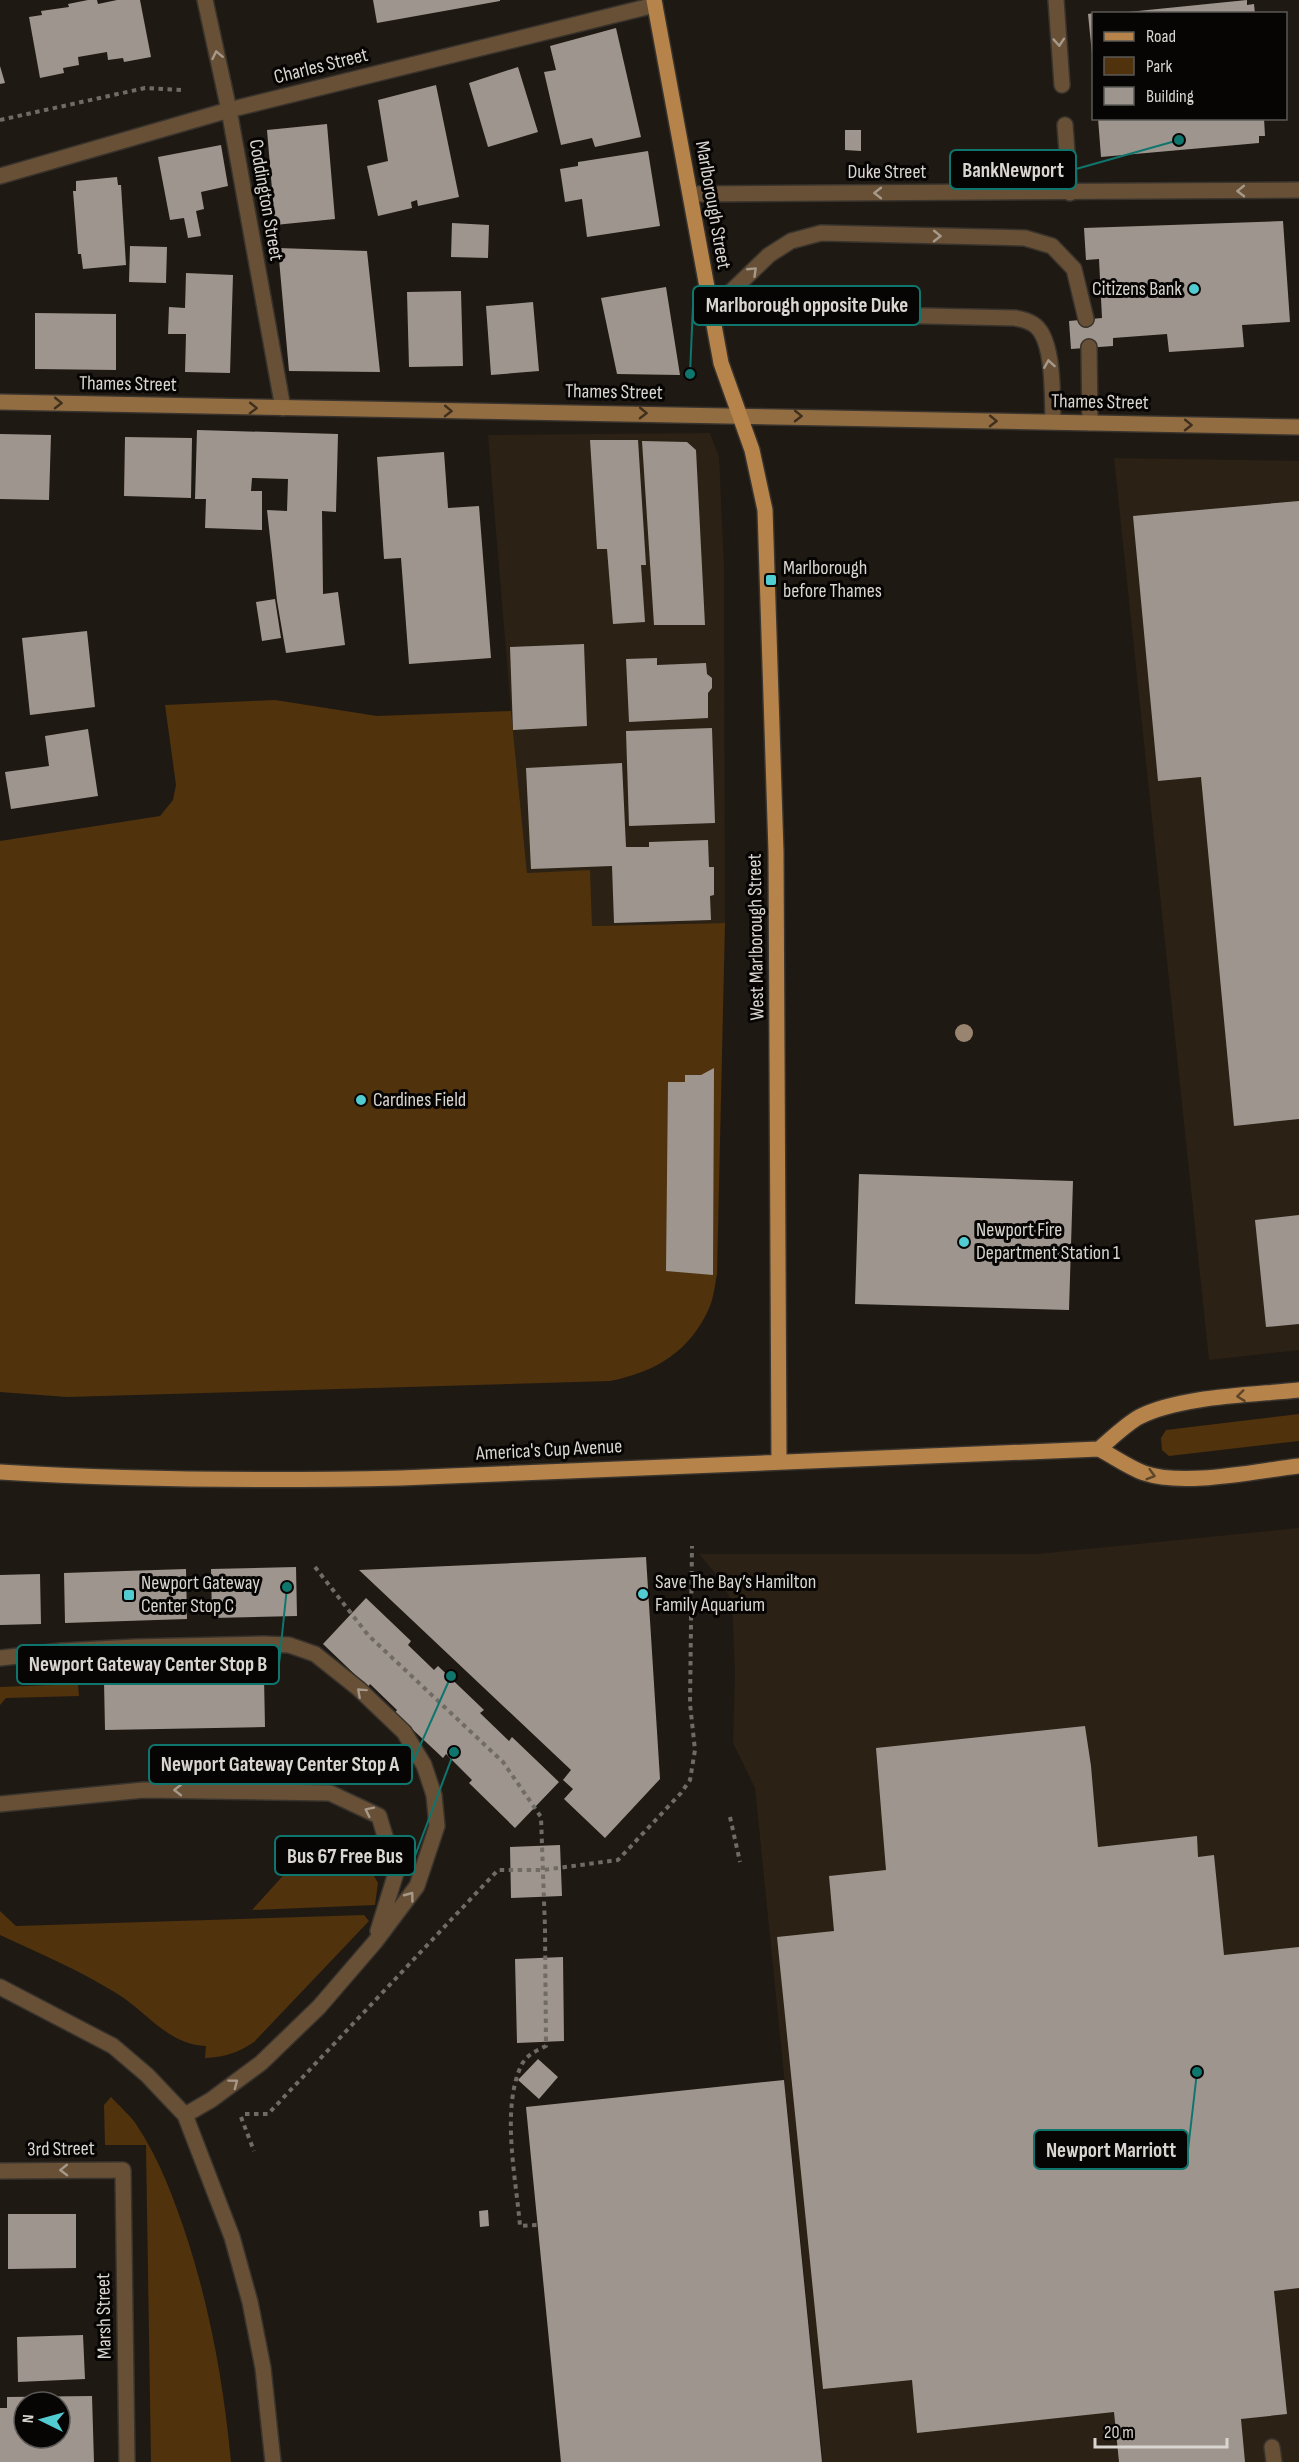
<svg xmlns="http://www.w3.org/2000/svg" width="1299" height="2462" font-family="'Sofia Sans Condensed',sans-serif">
<style>
.built{fill:#2b2115}
.green{fill:#50320d}
.building{fill:#9e968e;fill-rule:evenodd}
.lines{fill:none;stroke-linecap:round;stroke-linejoin:round}
.service-casing{stroke:#39332d;stroke-width:18}
.minor-casing{stroke:#39332d;stroke-width:18}
.tertiary-casing{stroke:#39332d;stroke-width:18}
.secondary-casing{stroke:#39332d;stroke-width:18}
.primary-casing{stroke:#39332d;stroke-width:18}
.path{stroke:#706b65;stroke-width:4;stroke-dasharray:4.5 4.5;stroke-linecap:butt}
.service{stroke:#675035;stroke-width:15}
.minor{stroke:#675035;stroke-width:15}
.tertiary{stroke:#675035;stroke-width:15}
.secondary{stroke:#936d42;stroke-width:15}
.primary{stroke:#b6844b;stroke-width:15}
.tree{fill:#99846f}
.oneway{stroke:#a6998a}
.oneway2{stroke:#3f2f1d}
.oneway3{stroke:#5e4428}
.poi-dot{fill:#51ccd1;stroke:#070504;stroke-width:2}
.labels{text-anchor:middle;dominant-baseline:central;stroke-width:6;stroke-linejoin:round;paint-order:stroke}
.street-label{font-size:20px;fill:#d9d5d0;stroke:#070504}
.poi-label{font-size:20px;fill:#d9d5d0;stroke:#070504;text-anchor:start}
.leader{fill:none;stroke:#0f766e;stroke-width:2}
.callout-dot{fill:#0f766e;stroke:#070504;stroke-width:2}
.callout{fill:#070504;stroke:#0f766e;stroke-width:2}
.callout-label{font-size:21px;text-anchor:middle;font-weight:bold;fill:#d9d5d0}
</style>
<rect width="100%" height="100%" fill="#1f1913"/>
<!-- built -->
<path class="built" d="M710,433L719,457L724,564L725,923L591,926L527,873L511,711L488,435Z
M1114,458L1299,461V1350L1209,1360Z
M1299,1528V2462H823L755,1788L733,1743L735,1672L732,1602L720,1579L699,1554H1036Z"/>
<!-- green -->
<path class="green" d="M275,700L377,716L511,711L527,873L590,870L592,926L725,923L717,1274C715,1284 714,1296 710,1306C691,1351 656,1372 610,1381L67,1397L0,1392V841L160,816L173,800L176,785L165,705Z
M1299,1414V1441L1169,1456L1162,1450L1161,1438L1166,1430Z
M78,1684L79,1696L6,1698L0,1705V1687Z
M336,1845L351,1849L368,1866L378,1883L375,1905L252,1910L299,1858L318,1846Z
M0,1911L16,1926L364,1915L369,1921L254,2042C238,2053 224,2057 205,2058L206,2046C168,2045 146,2011 116,1993C79,1970 39,1953 0,1935Z
M111,2097C119,2106 129,2114 136,2124C160,2160 175,2201 188,2241C211,2313 224,2387 231,2462H151L146,2145H105L104,2105Z"/>
<!-- building -->
<path class="building" d="M88,0H97L98,4L117,0H140L151,57L124,62L123,58L108,60L107,52L78,57L79,65L63,68L64,73L40,78L29,17L42,15L41,11L69,7L68,4Z
M373,0H500V1L377,23Z
M1247,0V5L1254,4L1255,14H1108Z
M1094,13V54H1092L1088,14Z
M616,28L641,137L595,147L592,138L561,145L544,72L556,70L550,46Z
M0,66L5,83L0,84Z
M518,67L538,132L488,147L469,83Z
M436,85L459,197L418,206L417,200L411,202L412,208L378,216L367,166L388,161L378,100Z
M1098,118H1264L1265,136H1259V143L1101,157Z
M327,124L335,219L275,225L267,130Z
M845,130H861V151L845,150Z
M221,145L228,186L201,192L204,209L196,211L201,236L188,238L184,218L170,220L158,157Z
M648,151L660,226L587,237L582,199L565,202L560,169L578,166V162Z
M117,177L118,185H121L126,265L83,269L81,254H78L73,191H76V181Z
M1283,221L1290,322L1242,325L1244,347L1169,352L1167,334L1113,338V346L1071,349L1069,321L1102,318L1099,259L1086,260L1084,228Z
M452,223L489,225L488,258L451,257Z
M130,246L167,247L166,283L129,282Z
M278,248L367,251L380,372L289,371Z
M186,273L233,275L230,373L185,372L186,334H168L169,307L185,308Z
M666,287L680,375L617,374L601,298Z
M461,291L463,366L409,367L407,292Z
M533,302L539,371L491,375L486,306Z
M35,313L116,314V370L35,369Z
M197,430L338,434L336,512L322,511L323,594L338,592L345,645L286,653L277,601L267,510L287,511L288,479L252,478L251,491H262V530L205,528L206,499H195Z
M0,434L51,435L49,500L0,499Z
M125,437L192,438L191,498L124,496Z
M590,440H638L646,565H641L645,622L613,624L607,549H597Z
M642,441L687,442L696,450L705,625H654Z
M444,452L448,508L479,506L491,658L409,664L401,558L384,559L377,457Z
M1299,501V1119L1234,1126L1201,777L1158,781L1133,516Z
M275,599L281,638L262,641L256,602Z
M87,631L95,707L30,715L22,638Z
M584,644L587,726L513,730L510,647Z
M657,658V665L706,663L707,674L712,678V688L708,693V718L629,722L626,659Z
M712,728L715,823L629,826L626,731Z
M88,729L98,796L11,809L5,772L49,766L45,736Z
M622,763L626,847H649V842L708,840L709,867H714V895L710,896L711,920L614,923L612,866L531,869L526,768Z
M714,1068L713,1275L666,1271L668,1082H685V1075H701Z
M859,1174L1073,1181L1069,1310L855,1304Z
M1299,1215V1324L1266,1327L1255,1220Z
M646,1557L660,1779L605,1838L564,1799L573,1789L563,1780L571,1770L359,1570Z
M296,1567L297,1616L212,1618L211,1569Z
M186,1569L187,1619L65,1623L64,1573Z
M40,1574L41,1624L0,1625V1575Z
M366,1598L411,1641L408,1645L434,1670L438,1666L484,1710L480,1713L509,1741L512,1737L559,1782L515,1828L469,1783L472,1780L446,1754L443,1758L395,1713L397,1710L370,1684L368,1687L323,1644Z
M264,1677L265,1727L105,1730L104,1681Z
M1085,1726L1091,1766L1098,1847L1197,1836L1198,1857L1214,1855L1224,1955L1299,1947V2288L1274,2291L1287,2414L1241,2419L1245,2462H1119L1114,2412L917,2433L912,2380L823,2389L777,1937L834,1931L829,1876L886,1870L876,1748Z
M560,1845L562,1896L511,1898L510,1847Z
M563,1957L564,2041L517,2043L515,1959Z
M538,2059L558,2077L539,2099L518,2080Z
M784,2080L822,2462H561L526,2107Z
M488,2210L489,2226L480,2227L479,2211Z
M8,2214H76V2268L8,2269Z
M83,2335L85,2379L18,2382L17,2337Z
M92,2396L94,2462H0V2408H7V2397ZM24,2402H60V2438H24Z"/>
<g class="lines">
<!-- service casing -->
<g class="service-casing">
<path id="service" d="M1056,0L1062,85
M1065,125L1070,193
M1089,347L1090,423
M1053,422C1052,398 1055,337 1033,324C1028,321 1021,319 1015,318L711,311L769,255L791,241L821,233L1025,238L1052,246L1074,269L1086,319
M0,1658L61,1651L135,1647L263,1644L289,1645L315,1654L359,1689L404,1732L424,1765L434,1795L437,1826L417,1886L375,1942L319,2007L261,2063L211,2100L185,2115
M0,1804L144,1790L330,1793L379,1816L396,1873L378,1931
M1272,2447L1274,2462"/>
</g>
<!-- minor casing -->
<g class="minor-casing">
<path id="minor" d="M205,0L229,110L283,408
M0,176L229,110L655,5
M691,194L1299,190
M0,2171L123,2170L127,2462"/>
</g>
<!-- tertiary casing -->
<g class="tertiary-casing">
<path id="tertiary" d="M0,1987L113,2046L147,2075L185,2115L232,2237L250,2302L263,2368L273,2462"/>
</g>
<!-- secondary casing -->
<g class="secondary-casing">
<path id="secondary" d="M0,402L1299,427"/>
</g>
<!-- primary casing -->
<g class="primary-casing">
<path id="primary" d="M654,0L721,363L752,450L765,510L776,852L779,1462
M1099,1449C1112,1438 1125,1425 1139,1417C1180,1396 1252,1395 1299,1390
M0,1472C134,1480 267,1481 401,1478L1099,1449C1113,1456 1128,1467 1144,1473C1185,1487 1255,1471 1299,1466"/>
</g>
<!-- path -->
<path class="path" d="M0,120L145,88L182,90
M315,1567L368,1635L503,1762L541,1817L545,1928L546,2046C536,2051 526,2055 521,2066C501,2110 516,2178 520,2226L537,2225
M730,1817L740,1862
M245,2114H268L498,1870H543L618,1860L681,1793L690,1780L695,1750L690,1704L692,1546
M241,2117L254,2151"/>
<!-- service -->
<use href="#service" class="service"/>
<!-- minor -->
<use href="#minor" class="minor"/>
<!-- tertiary -->
<use href="#tertiary" class="tertiary"/>
<!-- secondary -->
<use href="#secondary" class="secondary"/>
<!-- primary -->
<use href="#primary" class="primary"/>
</g>
<!-- trees -->
<circle class="tree" cx="964" cy="1033" r="9"/>
<!-- one-way arrows -->
<defs><path id="oneway-chevron" d="M-2-3.5L2.5 0L-2 3.5" fill="none" stroke-width="1.6" stroke-linecap="round" stroke-linejoin="round" transform="scale(1.5)"/></defs>
<g class="oneway">
<use href="#oneway-chevron" transform="translate(1059 42) rotate(86)"/>
<use href="#oneway-chevron" transform="translate(217 55) rotate(-102)"/>
<use href="#oneway-chevron" transform="translate(1241 191) rotate(179)"/>
<use href="#oneway-chevron" transform="translate(878 193) rotate(-180)"/>
<use href="#oneway-chevron" transform="translate(937 236) rotate(1)"/>
<use href="#oneway-chevron" transform="translate(753 271) rotate(-44)"/>
<use href="#oneway-chevron" transform="translate(1049 364) rotate(-99)"/>
<use href="#oneway-chevron" transform="translate(361 1692) rotate(-138)"/>
<use href="#oneway-chevron" transform="translate(178 1790) rotate(-180)"/>
<use href="#oneway-chevron" transform="translate(369 1811) rotate(-154)"/>
<use href="#oneway-chevron" transform="translate(410 1896) rotate(-53)"/>
<use href="#oneway-chevron" transform="translate(234 2083) rotate(-37)"/>
<use href="#oneway-chevron" transform="translate(64 2170) rotate(179)"/>
</g>
<g class="oneway2">
<use href="#oneway-chevron" transform="translate(58 403) rotate(1)"/>
<use href="#oneway-chevron" transform="translate(253 408) rotate(1)"/>
<use href="#oneway-chevron" transform="translate(448 411) rotate(1)"/>
<use href="#oneway-chevron" transform="translate(643 413) rotate(1)"/>
<use href="#oneway-chevron" transform="translate(798 416) rotate(1)"/>
<use href="#oneway-chevron" transform="translate(993 421) rotate(1)"/>
<use href="#oneway-chevron" transform="translate(1188 425) rotate(1)"/>
</g>
<g class="oneway3">
<use href="#oneway-chevron" transform="translate(1241 1396) rotate(173)"/>
<use href="#oneway-chevron" transform="translate(1151 1475) rotate(16)"/>
</g>
<!-- markers -->
<g class="poi-dot">
<circle cx="1194" cy="289" r="6"/>
<rect x="765" y="574" width="12" height="12" rx="3"/>
<circle cx="361" cy="1100" r="6"/>
<circle cx="964" cy="1242" r="6"/>
<circle cx="643" cy="1594" r="6"/>
<rect x="123" y="1589" width="12" height="12" rx="3"/>
</g>
<g class="labels">
<!-- street labels -->
<g class="street-label">
<text transform="translate(321 66) rotate(-14)">Charles Street</text>
<text x="887" y="172">Duke Street</text>
<text transform="translate(266 200) rotate(80)">Coddington Street</text>
<text transform="translate(713 205) rotate(80)">Marlborough Street</text>
<text transform="translate(128 384) rotate(1)">Thames Street</text>
<text transform="translate(614 392) rotate(1)">Thames Street</text>
<text transform="translate(1100 402) rotate(1)">Thames Street</text>
<text transform="translate(756 937) rotate(-91)">West Marlborough Street</text>
<text transform="translate(549 1450) rotate(-3)">America's Cup Avenue</text>
<text transform="translate(61 2149) rotate(-1)">3rd Street</text>
<text transform="translate(104 2316) rotate(-91)">Marsh Street</text>
</g>
<!-- poi labels -->
<g class="poi-label">
<text x="1182" y="289" text-anchor="end">Citizens Bank</text>
<text x="783" y="568">Marlborough<tspan x="783" dy="23">before Thames</tspan></text>
<text x="373" y="1100">Cardines Field</text>
<text x="976" y="1230">Newport Fire<tspan x="976" dy="23">Department Station 1</tspan></text>
<text x="655" y="1582">Save The Bay’s Hamilton<tspan x="655" dy="23">Family Aquarium</tspan></text>
<text x="141" y="1583">Newport Gateway<tspan x="141" dy="23">Center Stop C</tspan></text>
</g>
</g>
<!-- callouts -->
<path class="leader" d="M1179 140L1076 169M690 374L693 305M287 1587L279 1664M451 1676L412 1764M454 1752L415 1856M1197 2072L1188 2150"/>
<g class="callout-dot">
<circle cx="1179" cy="140" r="6"/>
<circle cx="690" cy="374" r="6"/>
<circle cx="287" cy="1587" r="6"/>
<circle cx="451" cy="1676" r="6"/>
<circle cx="454" cy="1752" r="6"/>
<circle cx="1197" cy="2072" r="6"/>
</g>
<g class="callout">
<rect x="950" y="150" width="126" height="39" rx="6"/>
<rect x="693" y="286" width="227" height="39" rx="6"/>
<rect x="17" y="1645" width="262" height="39" rx="6"/>
<rect x="149" y="1745" width="263" height="39" rx="6"/>
<rect x="275" y="1836" width="140" height="39" rx="6"/>
<rect x="1034" y="2130" width="154" height="39" rx="6"/>
</g>
<g class="callout-label">
<text x="1013" y="177">BankNewport</text>
<text x="807" y="312">Marlborough opposite Duke</text>
<text x="148" y="1671">Newport Gateway Center Stop B</text>
<text x="280" y="1771">Newport Gateway Center Stop A</text>
<text x="345" y="1863">Bus 67 Free Bus</text>
<text x="1111" y="2157">Newport Marriott</text>
</g>
<!-- legend -->
<rect x="1092" y="12" width="195" height="108" fill="#070504" stroke="#5b5856" stroke-width="1.5"/>
<rect x="1104" y="32" width="30" height="9" fill="#b6844b" stroke="#5b5856" stroke-width="1.5"/>
<text x="1146" y="42" font-size="18" fill="#d9d5d0">Road</text>
<rect x="1104" y="57" width="30" height="18" fill="#50320d" stroke="#5b5856" stroke-width="1.5"/>
<text x="1146" y="72" font-size="18" fill="#d9d5d0">Park</text>
<rect x="1104" y="87" width="30" height="18" fill="#9e968e" stroke="#5b5856" stroke-width="1.5"/>
<text x="1146" y="102" font-size="18" fill="#d9d5d0">Building</text>
<!-- north arrow -->
<g transform="translate(42 2420) rotate(275)"><circle r="28" fill="#070504" stroke="#5b5856" stroke-width="1.5"/>
<path d="M0-4.5L10 22L0 15L-10 22Z" fill="#51ccd1"/>
<text y="-9" font-size="16" font-weight="bold" text-anchor="middle" fill="#d9d5d0">N</text>
</g>
<!-- scale -->
<path d="M1095 2438v9h132v-9" fill="none" stroke="#d9d5d0" stroke-width="3"/>
<text x="1104" y="2438" font-size="18" fill="#d9d5d0" stroke="#070504" stroke-width="4.5" paint-order="stroke">20 m</text>
</svg>
